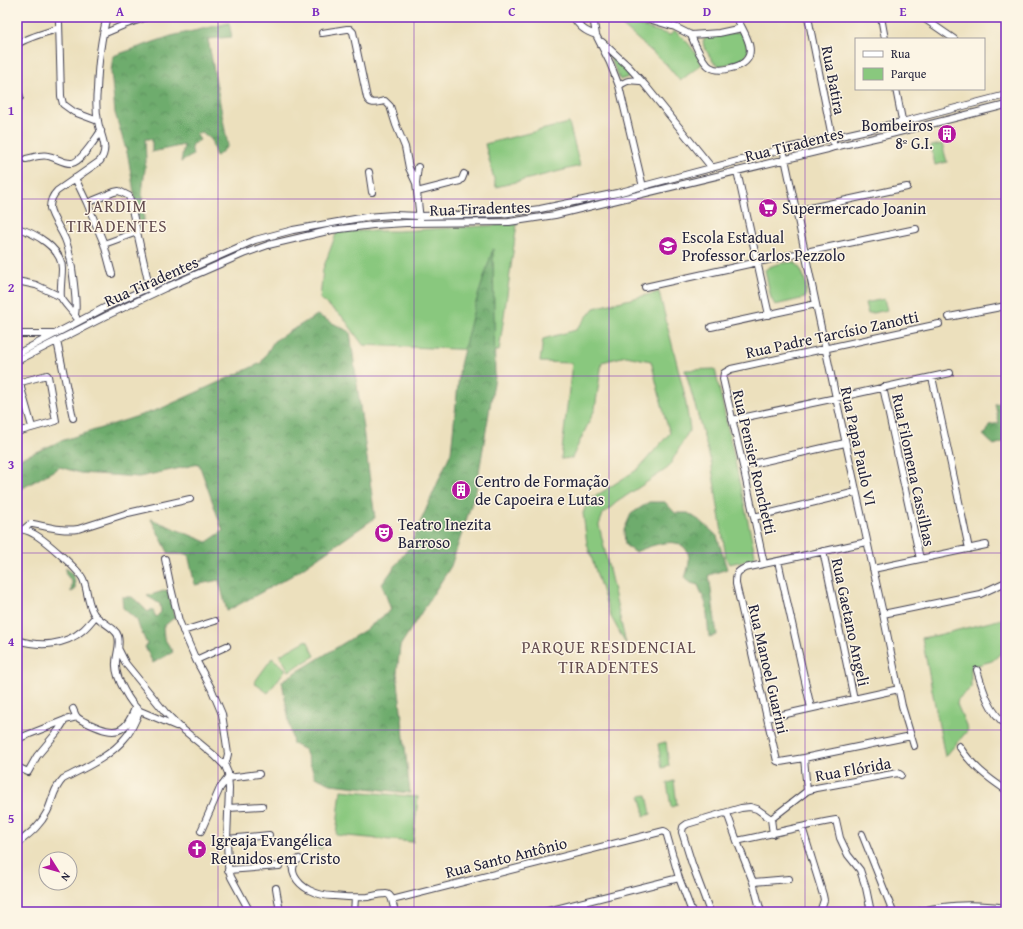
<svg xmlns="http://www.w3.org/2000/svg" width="1023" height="929" font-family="'Gentium Book Plus',serif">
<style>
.green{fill:#89c87e;stroke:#56755c}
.forest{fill:url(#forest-crowns);stroke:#486754}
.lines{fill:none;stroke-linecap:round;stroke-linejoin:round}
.minor-casing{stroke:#403e4e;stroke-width:8}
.minor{stroke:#fff;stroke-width:6}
.grid{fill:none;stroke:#7b2cbf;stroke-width:1;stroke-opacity:0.55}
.labels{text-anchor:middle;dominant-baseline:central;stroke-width:3;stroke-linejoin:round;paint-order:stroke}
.street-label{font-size:16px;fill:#22223b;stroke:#fcf5e5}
.poi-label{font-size:16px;fill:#22223b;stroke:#fcf5e5;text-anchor:start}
.neighbourhood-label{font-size:17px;letter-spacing:1px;fill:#634c4f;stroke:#fcf5e5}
.neatline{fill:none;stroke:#7b2cbf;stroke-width:1.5}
.grid-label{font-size:13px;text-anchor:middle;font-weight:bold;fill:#7b2cbf}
</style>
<defs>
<pattern id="forest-crowns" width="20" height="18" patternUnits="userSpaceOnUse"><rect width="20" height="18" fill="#6eac6d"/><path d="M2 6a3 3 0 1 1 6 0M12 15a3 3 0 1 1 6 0" fill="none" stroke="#5a8c5b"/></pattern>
</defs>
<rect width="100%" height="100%" fill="#fcf5e5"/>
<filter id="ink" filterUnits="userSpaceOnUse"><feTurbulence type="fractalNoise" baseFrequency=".025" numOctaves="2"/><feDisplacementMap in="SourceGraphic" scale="8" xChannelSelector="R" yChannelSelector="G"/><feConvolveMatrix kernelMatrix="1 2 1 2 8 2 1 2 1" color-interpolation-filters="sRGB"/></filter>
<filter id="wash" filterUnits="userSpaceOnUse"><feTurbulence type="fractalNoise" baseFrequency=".012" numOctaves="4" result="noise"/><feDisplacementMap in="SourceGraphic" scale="16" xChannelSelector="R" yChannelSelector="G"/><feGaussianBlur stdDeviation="0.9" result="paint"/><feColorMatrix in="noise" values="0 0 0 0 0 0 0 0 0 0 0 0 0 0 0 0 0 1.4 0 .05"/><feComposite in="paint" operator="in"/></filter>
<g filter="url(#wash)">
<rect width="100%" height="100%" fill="#ece0bd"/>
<!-- green -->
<path class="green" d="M621,20L670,35L675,31C687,40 695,51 702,64L680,81L666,64L618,22Z
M741,32L749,49L747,54L743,60L720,66L714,63L704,47L703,41L707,36Z
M609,55L631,76L620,80Z
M569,123L580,166L496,187L485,144Z
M942,144L947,162L935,165L931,146Z
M517,224L499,351L363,345L343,317L320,299L323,269L337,231H398Z
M795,262C804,272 808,285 805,298L775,305L771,298L765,270C774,263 784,263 795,262Z
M659,292L684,392L690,429L668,468L617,502L603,514L599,525L626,644L610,615L587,544L583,513L588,501L638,469L670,433L666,421L651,361L626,356L602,362L595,409L572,458L561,459L572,363L540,362L543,339L576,330L594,308Z
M884,299L887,310L868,314L865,303Z
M715,369L755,554L753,559L729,564L726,558L711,462L685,370Z
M1006,618V649L992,661L971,667V688L958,699L957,704L968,730L945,757L922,638L938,635Z
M307,640L315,656L289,671L280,655Z
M272,658L286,669L268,693L254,683Z
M666,742L669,766L662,768L658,744Z
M674,781L677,805L671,807L667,783Z
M341,790L418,797L413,842L336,835Z
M647,795L651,814L644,816V809L640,796Z
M307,839L323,840L322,849L307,848L304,845V842Z"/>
<!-- forest -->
<path class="forest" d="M229,23L232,37L208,39L228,146L216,157L211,139L202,132L196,134L200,140L191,145L193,155L181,162L184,145L152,152V139H145L146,161L142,193L144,221L139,222L128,156L115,113L111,71L113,56L171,36Z
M493,249L495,377L476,490L451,566L400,646L397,673L410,793L331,784L315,777L305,750L293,744L282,681L365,630L391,610L382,584L410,546L451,452L460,365L475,305Z
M317,315L350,332L375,518L291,576L227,611L219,580L195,585L188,554H169L151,519L207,542L223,531L199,464L139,477L80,473L60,467L21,489L17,495V460L61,441L160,409L261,363L274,341Z
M999,403L1002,408H1005L1006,441L994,445L987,439L983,435L987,432L989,425L999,423L995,404Z
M649,502H665L675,513H688L702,522L717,536L727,569L709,575L717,635L709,637L706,604L698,585L691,583L685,578C687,571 691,561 688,553C680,533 648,547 635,552L625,545L624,530L631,514Z
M66,568C74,574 76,580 75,590L71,592L72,582L65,573Z
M167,590L175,617L163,627L164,638L173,652L153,663L145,647L147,644L140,629L137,620L123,608L122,597H132L140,604L148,612L152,609L156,617L161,612L160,604L147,596Z"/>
</g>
<g filter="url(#ink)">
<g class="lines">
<!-- minor casing -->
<g class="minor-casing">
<path id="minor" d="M573,17C580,27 584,31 596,35
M597,17L594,23L596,35L610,63L619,86L643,187
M642,17L675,27L691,35L719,33L742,28
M808,17L833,142
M881,17L885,39
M922,17L954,39
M59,22L61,96L63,104L74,112L98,121
M322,33L347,29H350L353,32L367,98C371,106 378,102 385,101L390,106L396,125L405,147L409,168L416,183
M103,34L124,25L147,17
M691,35C694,43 703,63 710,67C716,71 724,70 731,68C763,61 747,36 736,17
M602,42L628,66L645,85L712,168
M17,45C23,38 50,32 59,28
M619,86C627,80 630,80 640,81
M17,87L20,97
M896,89L903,125
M783,149L836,398L883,614L902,706L914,746
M26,159C32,158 41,154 48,156C55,157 64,164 72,163C81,162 95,139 101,131
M418,167L416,183L420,220
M737,171L769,315
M369,172L372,192
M75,178L87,203L104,244L112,274
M417,192L460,181L462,179L464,174
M87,203L114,192L119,191L129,196L150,290
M796,211L907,187
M17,228C35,233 62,248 62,269C62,275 60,292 61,297C62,301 73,312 76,317
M104,244L137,232
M17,281L36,285L61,297
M645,287L758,262L916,229
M75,315C77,305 75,295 74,284C72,269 71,253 65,239C61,229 52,218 50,208C50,201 52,196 57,191L100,161C110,147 100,136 98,121C96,111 96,100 97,90C98,65 100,41 107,17
M949,317L1006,306
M711,327L816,304
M17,334H54
M57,341L73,418
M17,354L106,307L167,279L255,240L293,230L366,217L393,215L420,216L501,214L540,209L617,193L783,149L902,122L1006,95
M17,361L108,315L165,288L243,254L268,245L332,230L373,225L406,223L509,222L555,215L828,149L834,147L883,136L1006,105
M932,377L957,492L969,549
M883,387L920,559
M732,420L836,398L950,373
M17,432L56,421L48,376L47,375L21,382V388L32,427
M743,466L845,443
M754,517L856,492
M17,529C23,529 29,531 34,534C45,540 78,569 83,579C88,590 87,604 94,614C100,622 116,628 118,636C121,647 115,656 116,666C116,678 130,704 140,711L176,726
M24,529L30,524H33C49,527 62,531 78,529L128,513L190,499
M867,542L745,568C736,572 736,574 736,584L777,761L780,762L804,758L911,736
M823,551L854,699
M165,559L171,588L179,621L196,660L211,688L222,714L228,754L225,766
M778,561L811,708
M764,564L743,466L723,379L724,373L731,369L939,324
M873,569L986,545
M883,614L980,594L1006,582
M183,631L215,621
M17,640C39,647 65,646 83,630C88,626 92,620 96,616
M119,650L126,664L165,712L180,727L215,756L225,766L228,773L229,789L227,839L228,866L231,877L250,912
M196,660L227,646
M977,670C983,690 989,711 1006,725
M73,709C74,711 75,715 77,717C79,719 83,721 85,722C95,726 111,735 121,729C129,725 132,715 135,708
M768,718L899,689
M17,739L65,720L77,717
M959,746C971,765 988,778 1006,790
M804,758L807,791
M17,767L28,772L37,756L58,731L65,720
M228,778L259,774
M228,808L262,806
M727,813L737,841L753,882L761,912
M771,819L807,791L816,788L898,773L901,775
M802,827L823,895L824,900L820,912
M201,831L220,788L228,778
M862,834L893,912
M227,839L269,835
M737,841C770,834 803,826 836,820L840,838L848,855L860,870L866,888L871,912
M17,844C29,834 40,826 47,812C53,800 53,789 63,779C84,768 110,757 125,738C132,731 135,720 140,711
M299,859C285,869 298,884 309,890C317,894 325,896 333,896C345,897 356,898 368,897C373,896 380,894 386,894C390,894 391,897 392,900L664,831L666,832L679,878L692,912
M228,870L279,866
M753,882L789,879
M276,888L280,912
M392,900L395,912
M354,912L355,898
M544,912L679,878
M710,912L692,864L682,832L683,827L687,824L741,808L750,807L757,809L771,819L773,834
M918,912C926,910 934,908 943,907C964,904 985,905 1006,908"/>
</g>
<!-- minor -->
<use href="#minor" class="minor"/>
</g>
</g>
<!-- grid -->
<path class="grid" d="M218,17V912M414,17V912M609,17V912M805,17V912M17,199H1006M17,376H1006M17,553H1006M17,730H1006"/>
<!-- icons -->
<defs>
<g id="building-disc" transform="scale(1)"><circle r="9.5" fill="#b5179e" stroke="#fcf5e5"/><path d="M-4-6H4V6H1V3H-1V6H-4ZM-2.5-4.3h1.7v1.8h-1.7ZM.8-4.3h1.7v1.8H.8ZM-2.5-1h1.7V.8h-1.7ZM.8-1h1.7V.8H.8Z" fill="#fff"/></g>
<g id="supermarket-disc" transform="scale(1)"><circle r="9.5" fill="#b5179e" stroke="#fcf5e5"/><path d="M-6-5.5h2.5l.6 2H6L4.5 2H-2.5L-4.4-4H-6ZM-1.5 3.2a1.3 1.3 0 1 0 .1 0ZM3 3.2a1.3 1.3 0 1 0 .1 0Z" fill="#fff"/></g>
<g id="school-disc" transform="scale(1)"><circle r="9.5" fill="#b5179e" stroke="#fcf5e5"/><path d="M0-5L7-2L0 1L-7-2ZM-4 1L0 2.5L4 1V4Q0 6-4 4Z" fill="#fff"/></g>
<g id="theatre-disc" transform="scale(1)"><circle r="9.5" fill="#b5179e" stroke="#fcf5e5"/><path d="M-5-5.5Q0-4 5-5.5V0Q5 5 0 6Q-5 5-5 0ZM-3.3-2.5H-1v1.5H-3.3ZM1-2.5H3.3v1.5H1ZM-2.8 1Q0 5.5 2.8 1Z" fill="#fff"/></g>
<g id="church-disc" transform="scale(1)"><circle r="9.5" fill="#b5179e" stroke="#fcf5e5"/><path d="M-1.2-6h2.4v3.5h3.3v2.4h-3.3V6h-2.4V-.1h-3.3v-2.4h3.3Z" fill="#fff"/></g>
</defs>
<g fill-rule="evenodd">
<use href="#building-disc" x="947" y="134"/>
<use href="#supermarket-disc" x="768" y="208"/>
<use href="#school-disc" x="668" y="246"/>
<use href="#building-disc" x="461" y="490"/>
<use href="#theatre-disc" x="384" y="533"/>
<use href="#church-disc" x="197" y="849"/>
</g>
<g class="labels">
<!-- street labels -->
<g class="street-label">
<text transform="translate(834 80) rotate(79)">Rua Batira</text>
<text transform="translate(794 144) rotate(-14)">Rua Tiradentes</text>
<text transform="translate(480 208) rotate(-2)">Rua Tiradentes</text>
<text transform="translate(151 281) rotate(-24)">Rua Tiradentes</text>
<text transform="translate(832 334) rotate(-12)">Rua Padre Tarcísio Zanotti</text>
<text transform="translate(859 446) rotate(78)">Rua Papa Paulo VI</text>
<text transform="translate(755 462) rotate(77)">Rua Pensier Ronchetti</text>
<text transform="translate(914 470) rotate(78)">Rua Filomena Cassilhas</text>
<text transform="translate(851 622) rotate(78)">Rua Gaetano Angeli</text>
<text transform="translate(769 669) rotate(77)">Rua Manoel Guarini</text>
<text transform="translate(853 769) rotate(-10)">Rua Flórida</text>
<text transform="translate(506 857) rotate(-14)">Rua Santo Antônio</text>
</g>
<!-- poi labels -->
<g class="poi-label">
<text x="933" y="125" text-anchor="end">Bombeiros<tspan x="933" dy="18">8º G.I.</tspan></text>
<text x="782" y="208">Supermercado Joanin</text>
<text x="682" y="237">Escola Estadual<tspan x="682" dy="18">Professor Carlos Pezzolo</tspan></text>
<text x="475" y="481">Centro de Formação<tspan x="475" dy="18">de Capoeira e Lutas</tspan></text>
<text x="398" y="524">Teatro Inezita<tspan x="398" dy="18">Barroso</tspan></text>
<text x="211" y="840">Igreaja Evangélica<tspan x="211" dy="18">Reunidos em Cristo</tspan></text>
</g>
<!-- neighbourhood labels -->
<g class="neighbourhood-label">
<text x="117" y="205">JARDIM<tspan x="117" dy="20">TIRADENTES</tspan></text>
<text x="609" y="646">PARQUE RESIDENCIAL<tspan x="609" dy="20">TIRADENTES</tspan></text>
</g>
</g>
<!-- margin -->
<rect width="1023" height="929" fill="none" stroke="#fcf5e5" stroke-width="44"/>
<!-- legend -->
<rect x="855" y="38" width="130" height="52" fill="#fcf5e5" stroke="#a5a1a1"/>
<rect x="863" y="51" width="20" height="6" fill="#ffffff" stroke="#a5a1a1"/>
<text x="891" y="58" font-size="12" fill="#22223b">Rua</text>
<rect x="863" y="68" width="20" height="12" fill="#89c87e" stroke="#a5a1a1"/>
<text x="891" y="78" font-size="12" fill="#22223b">Parque</text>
<!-- north arrow -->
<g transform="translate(58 871) rotate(127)"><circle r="19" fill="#fcf5e5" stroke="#a5a1a1"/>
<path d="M0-3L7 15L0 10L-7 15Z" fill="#b5179e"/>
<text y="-6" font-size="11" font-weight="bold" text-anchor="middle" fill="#22223b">N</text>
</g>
<rect x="22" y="22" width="979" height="885" class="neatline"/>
<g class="grid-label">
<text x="120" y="16">A</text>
<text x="316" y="16">B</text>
<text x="512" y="16">C</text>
<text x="707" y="16">D</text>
<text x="903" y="16">E</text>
<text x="11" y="115">1</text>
<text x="11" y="292">2</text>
<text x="11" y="469">3</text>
<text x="11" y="646">4</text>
<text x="11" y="823">5</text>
</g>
</svg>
